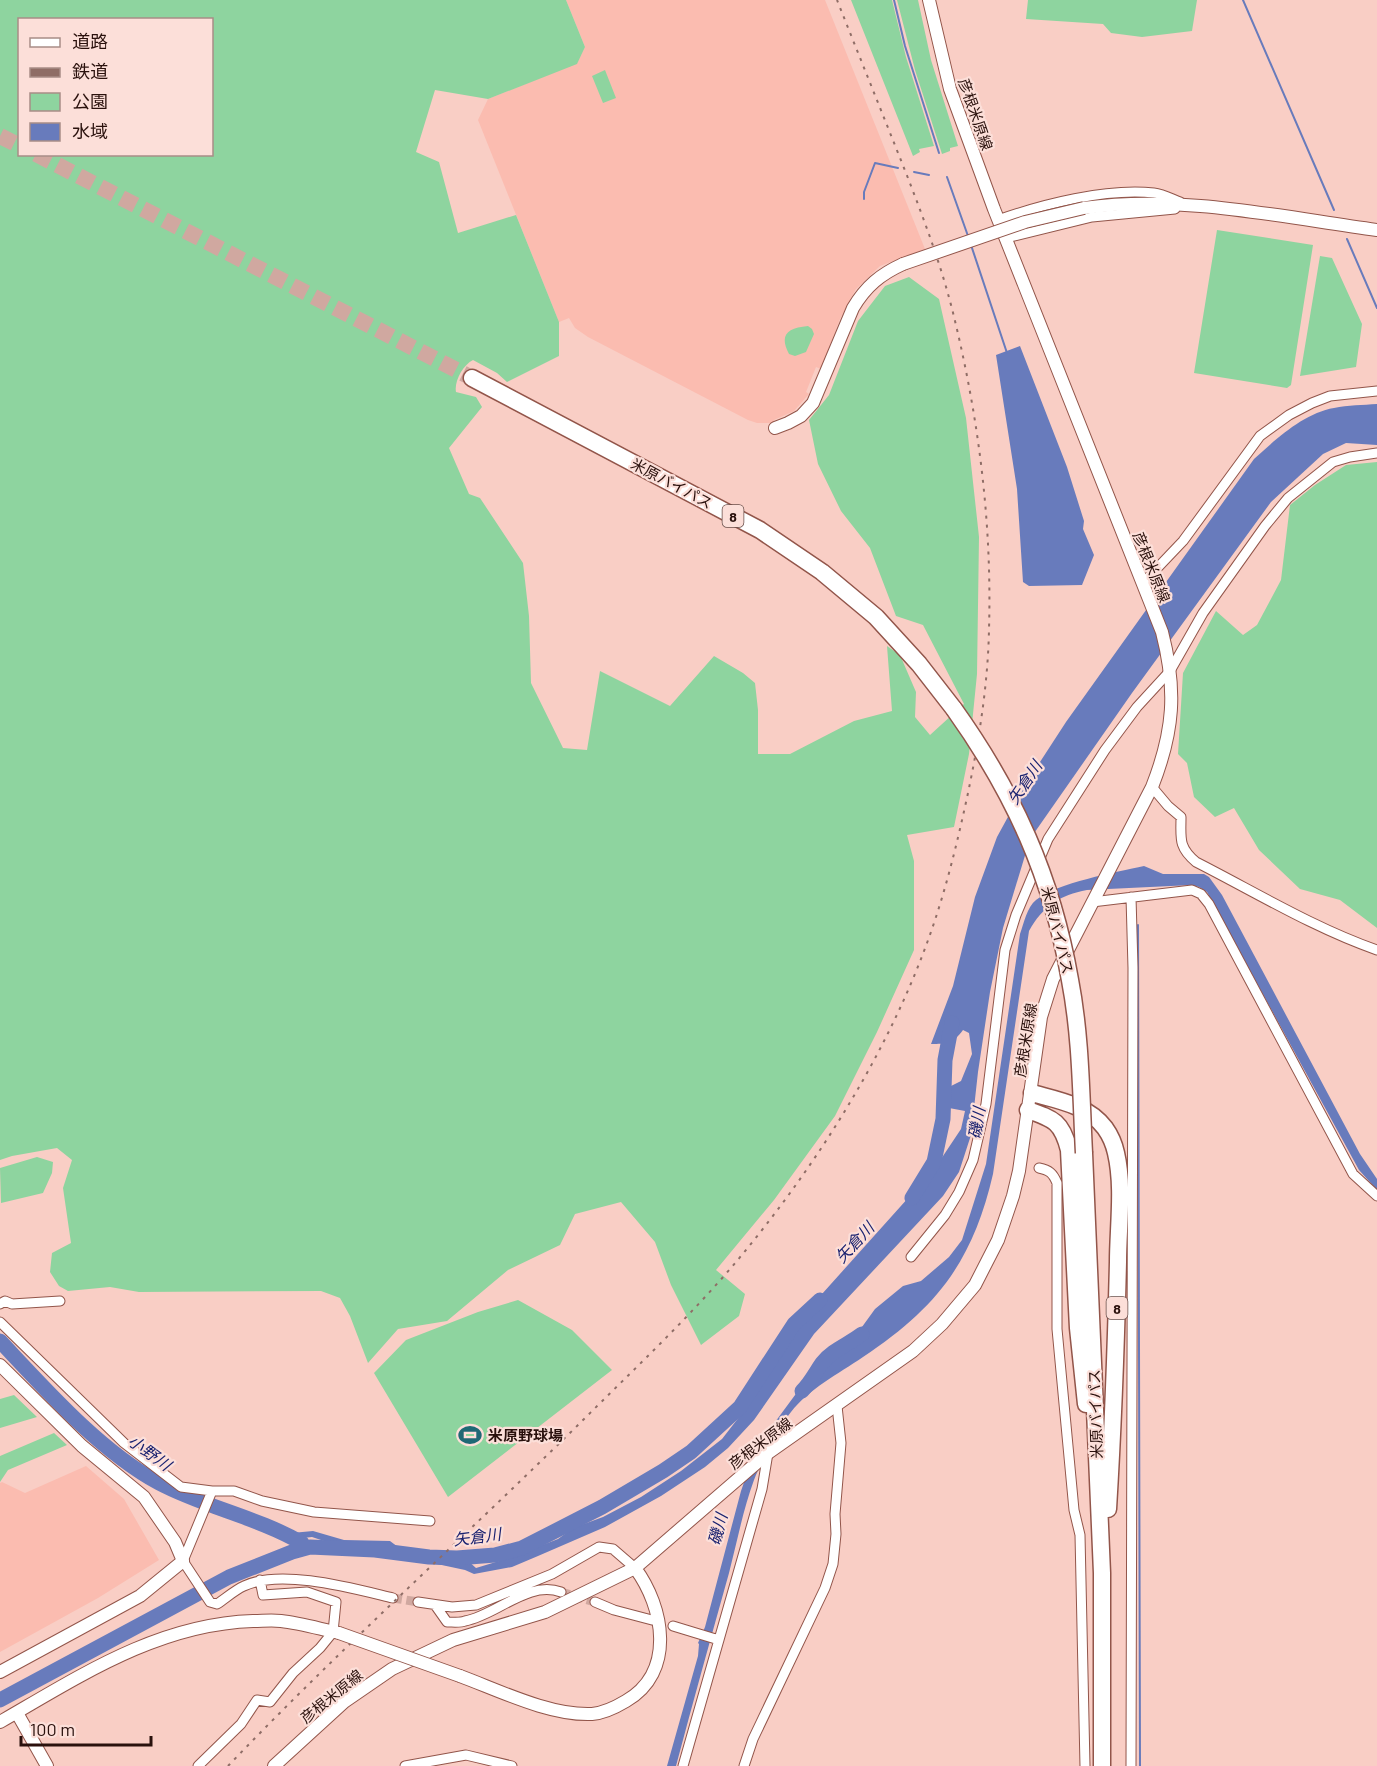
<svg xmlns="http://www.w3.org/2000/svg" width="1377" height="1766" font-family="Barlow,'Noto Sans JP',sans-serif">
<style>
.built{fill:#fbbcb0}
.green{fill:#8ed49f;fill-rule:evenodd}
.water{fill:#687bbc}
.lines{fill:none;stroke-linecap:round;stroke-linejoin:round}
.stream{stroke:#687bbc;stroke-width:2}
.river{stroke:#687bbc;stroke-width:15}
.street-tunnel{stroke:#d0a8a0;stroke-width:9;stroke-dasharray:9 4.5;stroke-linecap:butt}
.highway-tunnel{stroke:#d0a8a0;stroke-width:16;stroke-dasharray:16 8;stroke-linecap:butt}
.street-casing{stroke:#92554a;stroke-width:11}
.secondary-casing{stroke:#92554a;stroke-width:14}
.highway-casing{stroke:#92554a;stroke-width:19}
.street{stroke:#fff;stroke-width:9}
.secondary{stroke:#fff;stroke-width:12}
.highway{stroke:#fff;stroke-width:16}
.rail{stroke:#8f6d66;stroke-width:2;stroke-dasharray:3 6;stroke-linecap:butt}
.secondary-bridge-casing{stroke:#92554a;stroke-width:14;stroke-linecap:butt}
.highway-bridge-casing{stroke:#92554a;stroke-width:19;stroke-linecap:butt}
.secondary-bridge{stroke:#fff;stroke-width:12}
.highway-bridge{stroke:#fff;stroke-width:16}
.labels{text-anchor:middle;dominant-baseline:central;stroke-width:4.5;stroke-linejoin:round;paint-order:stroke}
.shield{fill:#fcdfd9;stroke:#694f4a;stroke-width:1.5}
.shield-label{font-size:14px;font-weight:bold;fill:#2a110d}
.street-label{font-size:15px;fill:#2a110d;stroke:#fcdfd9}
.poi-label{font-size:15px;font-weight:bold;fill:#2a110d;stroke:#fcdfd9;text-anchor:start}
.water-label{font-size:16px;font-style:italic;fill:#1a2270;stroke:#fcdfd9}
</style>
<rect width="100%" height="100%" fill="#f9cec5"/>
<!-- built -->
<path class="built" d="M566,0H825L925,249L880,266L856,289L840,319L821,369L816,367L806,392L809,394L794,411L774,420V423H757L748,420L588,337L575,328L569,318L559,322L478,120L488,99L577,63L585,47Z
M86,1466L124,1499L159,1560L98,1598L0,1652V1483L2,1482L25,1493Z"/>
<!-- green -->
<path class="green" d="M0,0H566L585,47L577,64L488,99L435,90L416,152L439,162L458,233L516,215L559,322V356L507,382L497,373L473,360C463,365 454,381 456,392L476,397L482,407L449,448L469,494L480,498L523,563L529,616L531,683L563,748L587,750L600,671L670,706L714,656L743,673L755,683L758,710V754H790L854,721L892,711L887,646L900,655L916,692L915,717L930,735L964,704L923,625L896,616L870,548L841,511L818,464L809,420L829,395L858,321L885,286L909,277L939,299L966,418L979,537L977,674L969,754L954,827L907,835L914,861V950L877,1032L835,1116L774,1200L716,1270L745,1294L739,1316L701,1345L671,1285L655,1242L621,1202L575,1214L560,1245L508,1270L447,1321L398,1329L368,1363L350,1316L340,1298L321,1291L139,1292L110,1287L68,1291L59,1286L50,1272L52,1253L71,1243L63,1188L72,1160L57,1148L12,1156L0,1160ZM20,20H212V154H20Z
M851,0H892L906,57L934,146L919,149L920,152L913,156Z
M897,0H918L931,60L958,146L950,148V151L942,154L915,70Z
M1028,0H1197L1192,31L1142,37L1111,33L1103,24L1026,19Z
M605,70L616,98L603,103L592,76Z
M1217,230L1313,245L1291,385L1287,388L1194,373Z
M1320,256L1332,258L1362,324L1356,367L1300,376Z
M808,326L812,329L814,334L806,352L795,356L789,354C779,335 787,328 808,326Z
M1377,462V928L1340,900L1300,889L1259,850L1234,808L1215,817L1194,797L1187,763L1178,754L1183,673L1216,611L1243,635L1257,625L1281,580L1290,505L1315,485L1346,465Z
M37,1157L53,1162L52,1173L43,1193L1,1203L0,1168Z
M518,1300L572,1330L612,1370L448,1497L374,1373L406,1340L478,1312Z
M14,1395L37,1417L0,1428V1399Z
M54,1433L67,1445L8,1470L0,1482V1456Z"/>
<!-- water -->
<path class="water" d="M1020,346L1067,467L1084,521L1083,529L1094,555L1082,585L1029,586L1023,582L1017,489L996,355Z
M1377,404V445L1346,443L1323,454L1271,502L1132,693L1030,839L1003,928L990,992L978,1072L971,1135L959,1172L943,1196L814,1334L754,1420L728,1448L705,1467L661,1496L605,1527L538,1556L512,1567L474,1574L465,1570L395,1555L383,1549L342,1547L312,1537L285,1540L281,1534L313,1531L344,1540L390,1541L398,1547L411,1548L421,1554L467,1560L476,1568L509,1558L558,1539L573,1528L603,1517L641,1497L681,1471L722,1439L750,1403L790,1334L822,1294L935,1168L961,1129L965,1111L949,1108L937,1097L940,1087L951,1086L961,1081L972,1054L969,1033L963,1030C954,1043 946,1044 931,1044L953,986L975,897L997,837L1027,782L1066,722L1254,459C1276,439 1304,413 1334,408C1348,405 1363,405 1377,404Z
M1144,866L1163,874H1204L1209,877L1222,895L1360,1154L1377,1179V1190L1359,1170L1207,892L1199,887L1192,885L1087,890C1060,895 1043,906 1029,931L993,1174C973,1261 937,1308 863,1357C838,1374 809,1389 791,1412C783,1422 778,1434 773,1444C766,1456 758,1468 754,1480C743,1510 737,1542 729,1573C711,1637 693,1702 676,1766H667L698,1656L699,1644L698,1643L705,1627L741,1491L756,1448L798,1391L854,1338L875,1309L903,1286L921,1281L949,1257L962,1240L986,1164L1020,934C1024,923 1027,907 1036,900C1057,883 1116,872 1144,866Z"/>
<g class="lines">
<!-- stream -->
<path class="stream" d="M894,0L905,46L939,153
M1243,0L1334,210
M914,172L929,175
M947,177L968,236
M864,199V192L875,163L898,168
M1347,239L1377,308
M971,245L1007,353
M1138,925L1140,1766"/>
<!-- river -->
<path class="river" d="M912,1198L934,1162L943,1119L945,1060L952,1023
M0,1341C46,1390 100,1451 159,1483C204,1507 257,1517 302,1543
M802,1391C811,1382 815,1373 822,1363C832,1350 849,1344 862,1334
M0,1700L229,1577L292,1552L310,1547L375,1550L429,1557L457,1558L495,1555L522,1548L602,1507L663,1471L691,1452L740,1407L794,1324L820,1300"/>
<!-- street-tunnel -->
<path class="street-tunnel" d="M561,1592L595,1602
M393,1598L418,1602"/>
<!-- highway-tunnel -->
<path class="highway-tunnel" d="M0,136L20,146
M36,154L472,378"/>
<!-- street casing -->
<g class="street-casing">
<path id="street" d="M998,220C1043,204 1106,188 1154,193C1163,194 1172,199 1180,202
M1006,238L1092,217L1175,209
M1143,583L1183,541L1260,436L1289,415L1312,403L1330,396L1377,391
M1152,787L1168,806L1181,817C1181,838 1178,847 1196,862C1255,892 1314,928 1377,950
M1131,897L1133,968L1131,1766
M1092,902L1192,890L1201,894L1209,904L1353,1174L1377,1196
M1039,1168C1049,1170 1053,1173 1057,1183V1329L1074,1510L1080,1535L1085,1766
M911,1257L945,1215L959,1192L973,1160L986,1104L1005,950L1016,915L1048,839L1105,750L1137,707L1170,671L1203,613L1265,526L1288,498L1333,462L1350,457L1377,453
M0,1304L5,1301L12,1304L60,1301
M0,1322L124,1443L181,1487L212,1491H234L262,1501L314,1512L430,1521
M212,1491L183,1561L210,1602L217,1604C226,1598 235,1590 244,1586C281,1568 355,1589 393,1598
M418,1602L452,1607L476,1605L552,1574L599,1547L613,1549L635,1568
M595,1602L614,1610L652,1620
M435,1605L447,1622C453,1622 460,1623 465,1621C497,1615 528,1580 561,1592
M673,1626L719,1640
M198,1766L241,1724L257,1700L270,1702L293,1673L320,1648L333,1632L336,1602L307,1592L263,1595L260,1580
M405,1766L466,1755L512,1766
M683,1766L762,1489L768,1453
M744,1766L753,1739L825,1588L833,1564L836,1534L835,1514L841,1443L837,1406"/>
</g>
<!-- secondary casing -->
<g class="secondary-casing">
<path id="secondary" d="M1084,208C1180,194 1281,217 1377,230
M775,428L788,423L801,416L813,403L853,308C866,286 881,274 903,264
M0,1365L82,1446L144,1497L175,1542L183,1561L140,1596L0,1672
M460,1676C498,1690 550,1716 592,1714C604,1713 616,1707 626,1701C676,1672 664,1607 635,1568
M17,1713L47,1766
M0,1722C80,1676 158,1624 253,1621C262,1621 272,1620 281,1621C300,1623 320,1629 339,1633
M274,1766L344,1702L392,1669L453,1640L545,1612L635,1568L768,1453L913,1351L942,1324L975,1285L998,1240L1013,1196L1019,1171L1041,1017L1053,979L1152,787C1174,731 1177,690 1162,632L994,209L950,89L929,0"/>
</g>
<!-- highway casing -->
<g class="highway-casing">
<path id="highway" d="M472,378L760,530L822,572L876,617L919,664L954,709
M1032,1093C1057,1100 1088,1105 1105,1128C1110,1135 1114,1144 1116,1153C1124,1187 1118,1227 1118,1262C1116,1345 1113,1427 1108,1509
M1028,1110C1054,1119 1062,1122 1069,1150L1078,1328L1086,1404
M1084,1153L1102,1573V1766"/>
</g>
<!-- street -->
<use href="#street" class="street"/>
<!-- secondary -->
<use href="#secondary" class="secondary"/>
<!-- highway -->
<use href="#highway" class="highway"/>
<!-- rail -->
<path class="rail" d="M228,1766C340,1649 461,1540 577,1426C631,1372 687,1320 736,1262C814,1169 885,1058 927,943C945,894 957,844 968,793C979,740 988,684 989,629C992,525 979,421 955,321C943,270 925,222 906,173C883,115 860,58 837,0"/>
<!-- secondary-bridge casing -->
<g class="secondary-bridge-casing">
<path id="secondary-bridge" d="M903,264L1025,222L1084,208
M339,1633L460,1676"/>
</g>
<!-- highway-bridge casing -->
<g class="highway-bridge-casing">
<path id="highway-bridge" d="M954,709C1014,793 1052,877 1070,980C1081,1037 1081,1095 1084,1153"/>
</g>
<!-- secondary-bridge -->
<use href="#secondary-bridge" class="secondary-bridge"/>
<!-- highway-bridge -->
<use href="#highway-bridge" class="highway-bridge"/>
</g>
<!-- icons -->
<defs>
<g id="stadium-bare" transform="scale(1.8)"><path d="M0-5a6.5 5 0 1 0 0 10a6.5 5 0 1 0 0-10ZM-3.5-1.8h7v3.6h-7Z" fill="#1f6875" stroke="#fcdfd9" stroke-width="2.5" paint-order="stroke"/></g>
</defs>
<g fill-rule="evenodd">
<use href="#stadium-bare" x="470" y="1435"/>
</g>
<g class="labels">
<!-- shield labels -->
<g class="shield">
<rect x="722.5" y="505" width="21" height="22" rx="4.5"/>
<rect x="1106.5" y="1297" width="21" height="22" rx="4.5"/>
</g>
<g class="shield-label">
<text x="733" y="516">8</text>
<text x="1117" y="1308">8</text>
</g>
<!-- street labels -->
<g class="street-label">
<text transform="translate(976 114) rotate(71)">彦根米原線</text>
<text transform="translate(672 483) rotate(28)">米原バイパス</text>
<text transform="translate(1152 567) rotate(68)">彦根米原線</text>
<text transform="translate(1058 930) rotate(76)">米原バイパス</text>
<text transform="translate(1025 1040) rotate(-81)">彦根米原線</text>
<text transform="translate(1095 1414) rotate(-92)">米原バイパス</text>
<text transform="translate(760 1443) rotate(-37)">彦根米原線</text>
<text transform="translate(331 1696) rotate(-39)">彦根米原線</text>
</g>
<!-- poi labels -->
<g class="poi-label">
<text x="488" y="1435">米原野球場</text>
</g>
<!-- water labels -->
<g class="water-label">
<text transform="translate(1024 782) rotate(-56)">矢倉川</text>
<text transform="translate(976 1123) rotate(-81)">磯川</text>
<text transform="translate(854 1242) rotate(-47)">矢倉川</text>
<text transform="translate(150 1452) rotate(36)">小野川</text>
<text transform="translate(717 1529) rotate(-75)">磯川</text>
<text transform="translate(477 1536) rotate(-7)">矢倉川</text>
</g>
</g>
<!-- legend -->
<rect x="18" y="18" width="195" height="138" fill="#fcdfd9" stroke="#a88d87" stroke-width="1.5"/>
<rect x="30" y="38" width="30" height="9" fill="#ffffff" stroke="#a88d87" stroke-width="1.5"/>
<text x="72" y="48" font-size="18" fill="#2a110d">道路</text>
<rect x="30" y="68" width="30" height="9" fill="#8f6d66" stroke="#a88d87" stroke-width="1.5"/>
<text x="72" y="78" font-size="18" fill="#2a110d">鉄道</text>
<rect x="30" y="93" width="30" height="18" fill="#8ed49f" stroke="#a88d87" stroke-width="1.5"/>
<text x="72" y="108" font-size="18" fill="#2a110d">公園</text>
<rect x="30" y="123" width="30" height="18" fill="#687bbc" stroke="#a88d87" stroke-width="1.5"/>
<text x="72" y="138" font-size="18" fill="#2a110d">水域</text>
<!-- scale -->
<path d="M21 1736v9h130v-9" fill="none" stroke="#2a110d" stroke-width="3"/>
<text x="30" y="1736" font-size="18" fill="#2a110d" stroke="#fcdfd9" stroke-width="4.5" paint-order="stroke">100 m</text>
</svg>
